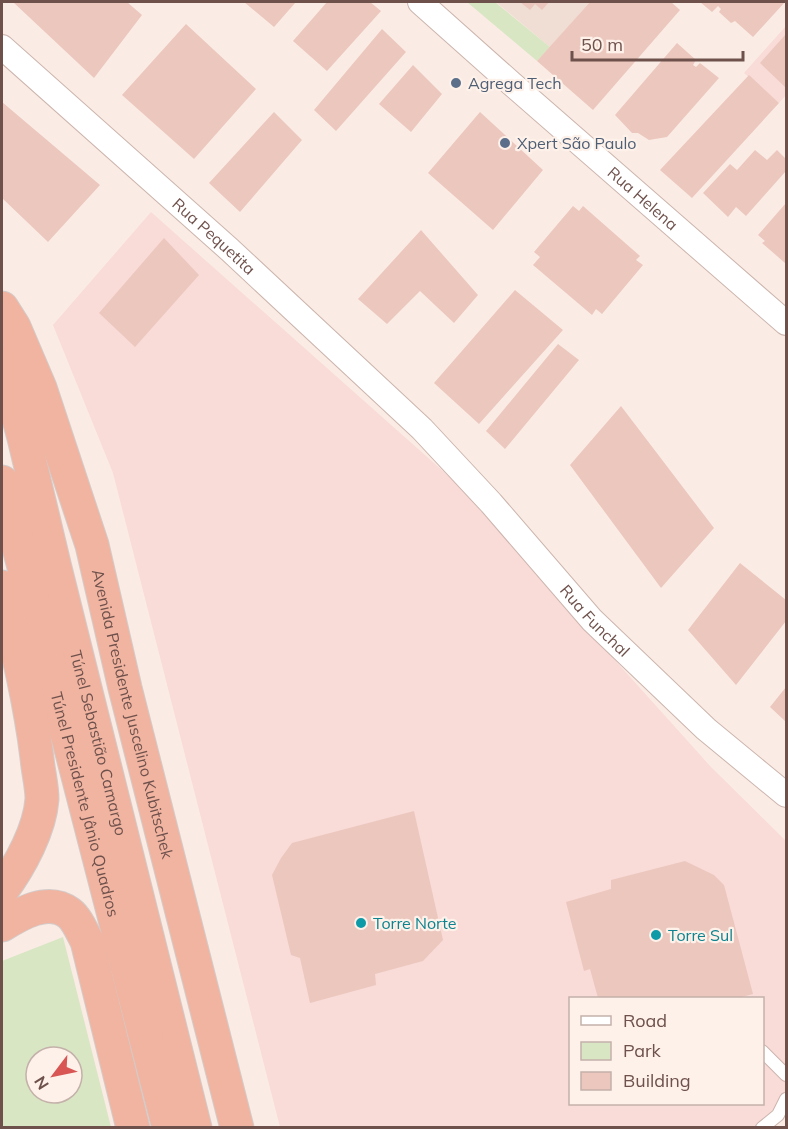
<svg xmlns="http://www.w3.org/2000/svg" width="788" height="1129" font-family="Mulish,sans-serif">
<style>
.residential{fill:#f0ddd3}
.commercial{fill:#f9dbd8;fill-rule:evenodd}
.green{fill:#d8e6c4;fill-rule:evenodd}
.building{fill:#ecc7be}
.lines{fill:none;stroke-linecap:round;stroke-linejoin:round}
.service-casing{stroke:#ccb5ae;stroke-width:14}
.minor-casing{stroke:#ccb5ae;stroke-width:26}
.trunk-casing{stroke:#d4cbc9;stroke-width:35}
.service{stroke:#fff;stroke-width:12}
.minor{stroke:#fff;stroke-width:24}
.trunk{stroke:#f0b4a1;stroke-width:33}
.service-dot{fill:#5c6f8a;stroke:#fdf1e9;stroke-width:2}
.culture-dot{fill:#0f9aa8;stroke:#fdf1e9;stroke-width:2}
.labels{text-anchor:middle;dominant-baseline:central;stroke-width:4.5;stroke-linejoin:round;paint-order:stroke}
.service-label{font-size:16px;fill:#4e5e75;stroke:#fdf1e9;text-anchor:start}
.street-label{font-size:16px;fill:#6f514c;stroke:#fdf1e9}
.culture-label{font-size:16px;fill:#0d838f;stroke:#fdf1e9;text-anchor:start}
</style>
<rect width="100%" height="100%" fill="#faece4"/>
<!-- residential -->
<path class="residential" d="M496,2H590L550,47Z"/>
<!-- commercial -->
<path class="commercial" d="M786,26V95L779,103L744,73Z
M151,212L452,479L711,767L786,841V1107L753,1128L280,1127L113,473L53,325ZM570,998H762V1104H570Z"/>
<!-- green -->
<path class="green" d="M467,2H495L550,47L537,61Z
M63,937L111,1127H2V961ZM36,1057H72V1093H36Z"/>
<!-- building -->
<path class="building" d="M13,2H127L142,15L94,78Z
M244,2H296L274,27Z
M327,2H370L381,11L327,71L293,41Z
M520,2H549L542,10L535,4L530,10Z
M590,2H671L680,10L593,110L537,61Z
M700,2H785L753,37L735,21L731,23L719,12L721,9L718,6L712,12Z
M186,24L256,89L194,159L122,95Z
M382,29L406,52L336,131L314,110Z
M786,34V85L785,87L760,63Z
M677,43L696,60L693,65L696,67L700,63L719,78L667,137L649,140L638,133H632L615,115Z
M413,65L442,94L411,132L379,104Z
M749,75L779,103L692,198L660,170Z
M2,102L100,185L48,242L2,198Z
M274,112L302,140L240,212L209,183Z
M480,112L543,170L493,230L428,173Z
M755,150L767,160L777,150L786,159V171L746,216L736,207L728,217L703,193L730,164L737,170Z
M786,203V261L785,263L762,243L765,241L758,235Z
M573,206L579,211L583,206L640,256L636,260L643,265L602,314L596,309L592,315L533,265L540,257L534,252Z
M421,230L478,295L454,323L420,291L387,324L358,299Z
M164,238L199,275L135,347L99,313Z
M515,290L563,330L479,424L434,383Z
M558,344L579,360L505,449L486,431Z
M621,406L714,528L661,588L570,465Z
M740,563L786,600V621L736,685L688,630Z
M786,687V722L770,707Z
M414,811L443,940L423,961L375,974L376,985L310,1003L300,958L291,955L272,875L281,858L292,843Z
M685,861L714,875L724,885L753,994L738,998H598L590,969L584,971L566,902L611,889V880Z"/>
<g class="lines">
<!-- service casing -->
<g class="service-casing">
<path id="service" d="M762,1051L786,1075
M762,1128L778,1115L786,1099"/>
</g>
<!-- minor casing -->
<g class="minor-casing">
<g id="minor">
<path id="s1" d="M420,2L512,84L786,323"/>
<path id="s2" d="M2,47L230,250L422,429L491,503L592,620L706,729L786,795"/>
</g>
</g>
<!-- trunk casing -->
<g class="trunk-casing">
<g id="trunk">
<path id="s3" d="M2,308L14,327L40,388L92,545L125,688L237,1128"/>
<path id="s4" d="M2,361L7,374L24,438L55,568L195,1128"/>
<path id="s5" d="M2,482L169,1128"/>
<path d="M2,587C16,644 30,700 37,758C38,771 42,786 42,799C40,829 20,866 2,890"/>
<path d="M2,925C20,914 48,897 69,913C77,919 82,932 87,941L133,1128"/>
</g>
</g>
<!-- service -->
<use href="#service" class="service"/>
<!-- minor -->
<use href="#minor" class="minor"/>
<!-- trunk -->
<use href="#trunk" class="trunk"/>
</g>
<!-- markers -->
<g class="service-dot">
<circle cx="456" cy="83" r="6"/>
<circle cx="505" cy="143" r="6"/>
</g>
<g class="culture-dot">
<circle cx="361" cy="923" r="6"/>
<circle cx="656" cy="935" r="6"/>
</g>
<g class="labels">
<!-- service labels -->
<g class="service-label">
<text x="468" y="83">Agrega Tech</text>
<text x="517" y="143">Xpert São Paulo</text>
</g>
<!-- street labels -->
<g class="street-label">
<text stroke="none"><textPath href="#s1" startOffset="297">Rua Helena</textPath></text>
<text stroke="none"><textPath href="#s2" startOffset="284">Rua Pequetita</textPath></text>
<text stroke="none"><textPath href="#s2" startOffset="826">Rua Funchal</textPath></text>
<text stroke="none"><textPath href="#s3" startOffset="428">Avenida Presidente Juscelino Kubitschek</textPath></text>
<text stroke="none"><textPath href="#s4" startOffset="394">Túnel Sebastião Camargo</textPath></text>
<text stroke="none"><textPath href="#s5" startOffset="333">Túnel Presidente Jânio Quadros</textPath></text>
</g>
<!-- culture labels -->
<g class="culture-label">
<text x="373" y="923">Torre Norte</text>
<text x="668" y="935">Torre Sul</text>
</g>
</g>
<!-- border -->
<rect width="788" height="1129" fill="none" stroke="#6f514c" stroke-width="6"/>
<!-- legend -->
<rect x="569" y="997" width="195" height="108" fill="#fdf1e9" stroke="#c4b1aa" stroke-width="1.5"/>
<rect x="581" y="1016" width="30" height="9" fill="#ffffff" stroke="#c4b1aa" stroke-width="1.5"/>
<text x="623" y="1027" font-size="18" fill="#6f514c">Road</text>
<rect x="581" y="1042" width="30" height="18" fill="#d8e6c4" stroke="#c4b1aa" stroke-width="1.5"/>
<text x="623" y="1057" font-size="18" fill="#6f514c">Park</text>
<rect x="581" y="1072" width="30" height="18" fill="#ecc7be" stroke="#c4b1aa" stroke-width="1.5"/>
<text x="623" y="1087" font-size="18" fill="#6f514c">Building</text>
<!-- north arrow -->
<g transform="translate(54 1075) rotate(238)"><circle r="28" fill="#fdf1e9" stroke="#c4b1aa" stroke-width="1.5"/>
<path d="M0-4.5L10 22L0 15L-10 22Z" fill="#d85654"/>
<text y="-9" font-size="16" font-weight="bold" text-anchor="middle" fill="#6f514c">N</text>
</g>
<!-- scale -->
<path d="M572 51v9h171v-9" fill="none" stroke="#6f514c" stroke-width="3"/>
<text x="581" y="51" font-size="18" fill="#6f514c" stroke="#fdf1e9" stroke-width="4.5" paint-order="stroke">50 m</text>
</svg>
